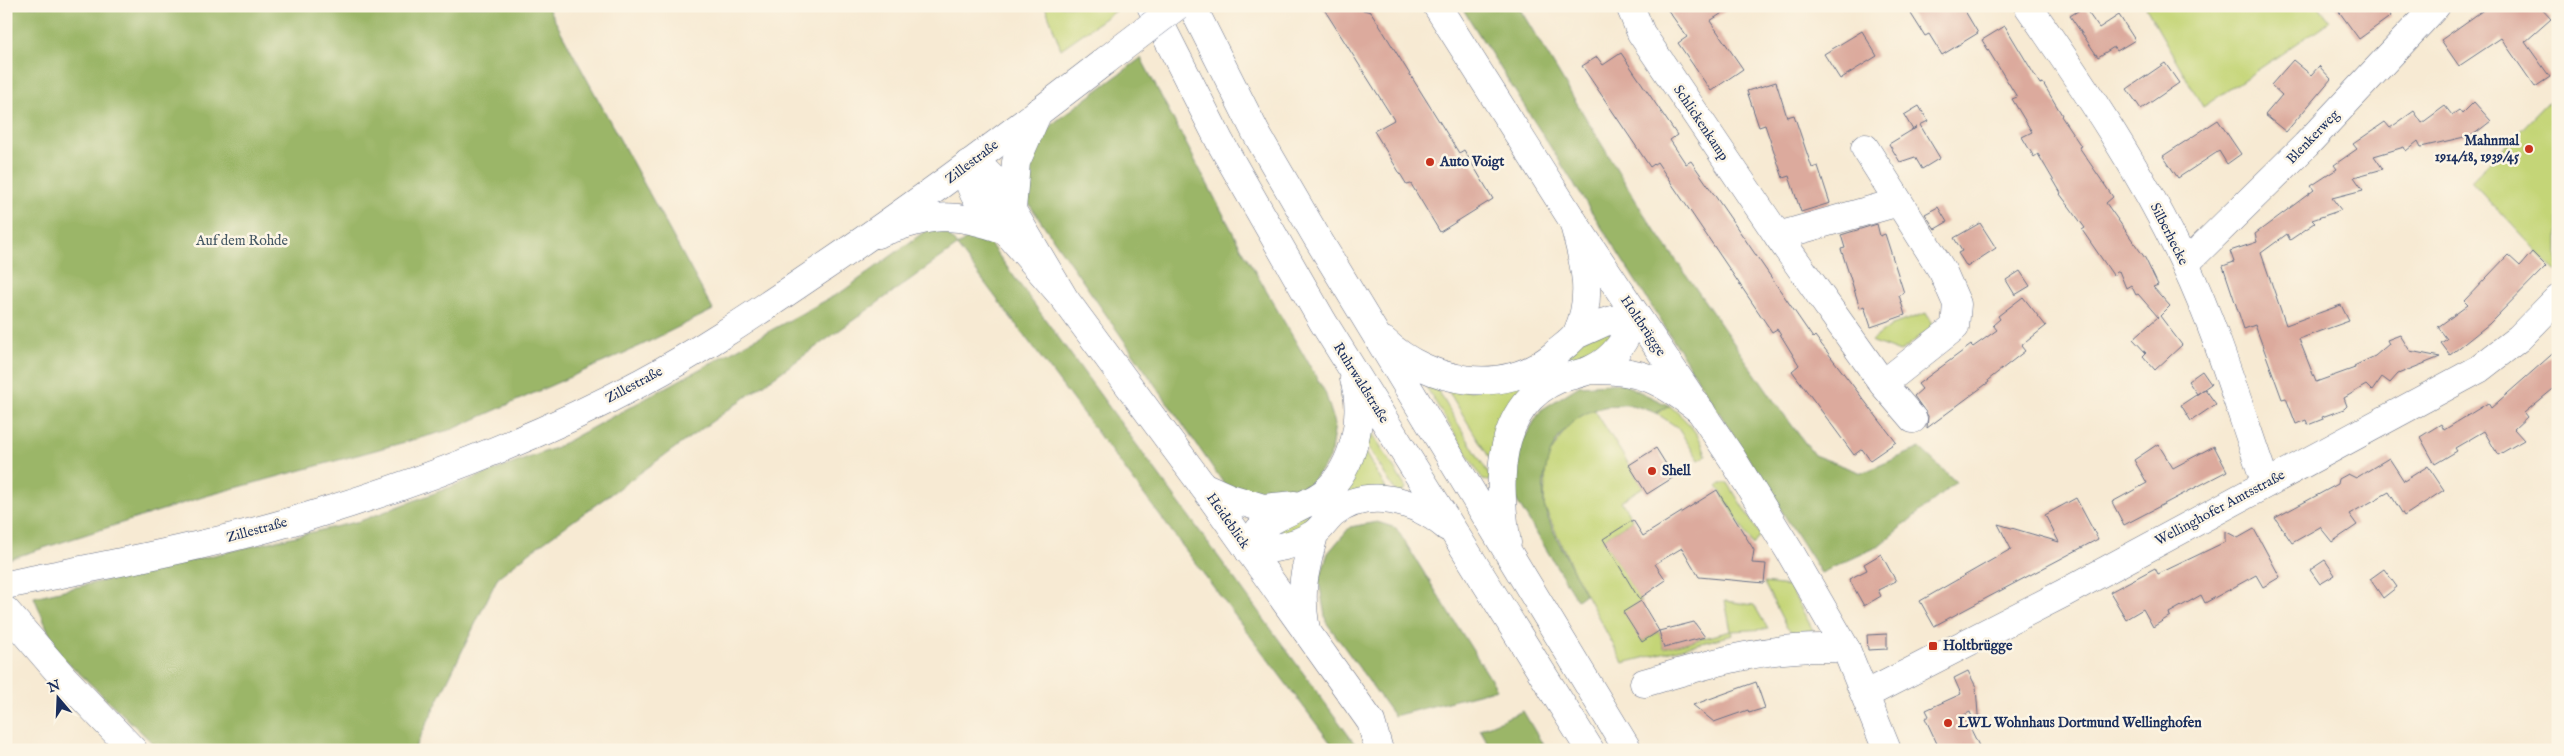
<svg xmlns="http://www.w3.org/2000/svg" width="2564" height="756" font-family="'IM FELL English',serif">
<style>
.green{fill:#c4d577;stroke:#70826a}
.forest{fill:#9bb668;stroke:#5b7263}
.building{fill:#dcaa9d}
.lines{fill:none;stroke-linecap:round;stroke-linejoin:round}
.minor-casing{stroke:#687087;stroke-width:29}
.major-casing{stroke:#687087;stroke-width:29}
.highway-casing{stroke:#687087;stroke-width:29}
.minor{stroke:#fff;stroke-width:28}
.major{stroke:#fff;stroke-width:28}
.highway{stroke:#fff;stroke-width:28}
.major-bridge-casing{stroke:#687087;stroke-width:29;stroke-linecap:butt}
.major-bridge{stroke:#fff;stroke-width:28}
.poi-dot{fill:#c8321e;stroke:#fcf5e5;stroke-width:2}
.labels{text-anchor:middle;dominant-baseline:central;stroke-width:5;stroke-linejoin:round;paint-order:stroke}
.street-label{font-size:14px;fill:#1b2f5e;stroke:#fcf5e5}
.poi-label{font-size:14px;font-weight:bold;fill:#1b2f5e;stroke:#fcf5e5;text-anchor:start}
.park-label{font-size:14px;fill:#455864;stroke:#fcf5e5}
</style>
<rect width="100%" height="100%" fill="#fcf5e5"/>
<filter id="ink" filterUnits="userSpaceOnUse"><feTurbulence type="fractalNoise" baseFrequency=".02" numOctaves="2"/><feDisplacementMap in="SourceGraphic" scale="10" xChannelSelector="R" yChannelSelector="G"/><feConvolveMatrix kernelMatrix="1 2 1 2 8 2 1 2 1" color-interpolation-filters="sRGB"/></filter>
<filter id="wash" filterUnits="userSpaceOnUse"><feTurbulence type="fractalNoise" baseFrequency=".0096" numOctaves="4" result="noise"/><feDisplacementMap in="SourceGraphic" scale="20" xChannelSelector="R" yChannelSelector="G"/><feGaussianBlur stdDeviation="1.12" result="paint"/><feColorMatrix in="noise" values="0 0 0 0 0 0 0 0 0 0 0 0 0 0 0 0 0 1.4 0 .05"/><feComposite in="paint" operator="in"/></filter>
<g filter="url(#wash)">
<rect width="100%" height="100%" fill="#f7ead3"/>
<!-- green -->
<path class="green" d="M1045,6H1122L1061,49Z
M2148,6H2319L2330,21L2203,107L2146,8Z
M2558,92V271L2556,272L2471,181Z
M1926,313L1933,326L1900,352L1871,341L1892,325Z
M1617,327L1611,345L1560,369L1492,462L1444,384L1471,391L1579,340Z
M1431,379L1491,478L1487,481L1483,480L1425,385V380Z
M1670,406C1685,419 1702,435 1706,456L1699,460L1677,427L1656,413Z
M1594,409L1643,487L1621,501L1633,520L1603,539L1641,601L1642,642L1659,631L1664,648L1731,631L1725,601L1754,605L1768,629L1732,631L1733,635L1623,663L1575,574L1544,506L1546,461L1570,422Z
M1367,429L1371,431L1406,488L1404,491L1397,494L1360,434Z
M1360,444L1388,492L1317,518L1278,541L1272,531Z
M1721,483H1728L1760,535L1753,545L1717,486Z
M1764,583L1789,586L1813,630L1793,633L1787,628Z"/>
<!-- forest -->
<path class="forest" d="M6,6H547L713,310L640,346L453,429L206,496L6,560Z
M1461,6H1518L1644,214L1774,401L1814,455L1862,473L1920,448L1956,482L1877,547L1821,573Z
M1141,58L1239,244L1325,392L1335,424L1330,458L1310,484L1280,494L1229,491L1022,194L1026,156L1055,122Z
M939,221L957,246L972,234L988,241L1355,744L1353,750H1336L957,246L538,546L498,577L414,750H160L57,652L34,597L360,521L555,448L843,291Z
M1621,383L1670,406L1656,413C1648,410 1638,406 1630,405C1570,402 1539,448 1544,504C1545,519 1577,577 1585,594L1577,600L1515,498V454L1541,410L1579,386Z
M1377,522L1396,528L1497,689L1394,716L1326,622L1319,581L1328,553L1350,527Z
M1523,711L1546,750H1492L1480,729Z"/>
<g id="blocks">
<!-- building -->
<path class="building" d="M1322,6H1348L1371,12L1459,153L1464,150L1493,199L1440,232L1411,184L1407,185L1374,131L1394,120Z
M1665,6H1733L1710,21L1743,69L1711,91L1678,43L1687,37Z
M1906,6H1962L1978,33L1942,55L1929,34L1925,36Z
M2335,6H2384L2391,16L2359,39Z
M2489,6H2539L2551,19L2525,42L2550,77L2535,87L2501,38L2459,66L2441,40Z
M2084,7L2099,28L2119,15L2135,40L2117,51L2114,47L2098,57L2070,16Z
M2005,26L2040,84L2043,83L2062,115L2061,116L2081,146L2079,147L2113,197L2106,203L2145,258L2158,285L2153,287L2170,306L2160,316L2182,345L2155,370L2143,356L2146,353L2133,339L2158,317L2138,294L2136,295L2131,285L2126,288L2119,271L2113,275L2082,230L2085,228L2060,194L2061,193L2038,154L2034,157L2022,137L2032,132L2012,99L2017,97L1982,40Z
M1862,31L1877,56L1840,79L1824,54Z
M1621,53L1677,135L1670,140L1686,164L1691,161L1813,338L1815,336L1896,442L1870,460L1862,449L1854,455L1792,371L1799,365L1777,329L1772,332L1657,162L1650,167L1582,66L1597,57L1603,65Z
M2293,60L2311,75L2319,66L2331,79L2286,132L2265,115L2282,95L2271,85Z
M2165,63L2179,83L2141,109L2127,89Z
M1776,82L1787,117L1794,115L1812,168L1818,166L1830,203L1801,212L1789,176L1783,178L1765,125L1759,127L1747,91Z
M2474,102L2491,121L2473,135L2421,147L2418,141L2406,151L2404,147L2374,156L2383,169L2354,177L2363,190L2332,198L2341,210L2312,220L2315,223L2290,240L2287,234L2261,253L2286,325L2341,305L2349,321L2299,339L2316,382L2355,368L2354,366L2375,356L2389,344L2387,340L2400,335L2410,351L2440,357L2398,374L2390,383L2382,377L2372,391L2366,385L2344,398L2347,406L2344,409L2322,417L2323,419L2308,425L2306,420L2296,424L2286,398L2282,399L2255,325L2244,329L2223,266L2234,262L2230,251L2257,242L2255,234L2314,190L2311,186L2337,169L2334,165L2357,149L2353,144L2385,122L2390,128L2414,111L2422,123L2445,106L2452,115L2459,110L2462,114Z
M1919,106L1928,121L1920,125L1940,158L1922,169L1915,157L1900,162L1889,144L1917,127L1913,130L1904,115Z
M2218,120L2241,154L2227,164L2219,151L2178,178L2163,156Z
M1938,207L1947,222L1935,229L1925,214Z
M1980,223L1996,248L1967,267L1958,253L1962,251L1954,238Z
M1877,224L1880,236L1885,234L1904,293L1899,295L1905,315L1871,327L1864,306L1860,308L1841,249L1845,248L1841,235Z
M2532,252L2546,266L2489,324L2450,355L2441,343L2447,339L2438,327L2468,305L2464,301L2508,255L2520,266Z
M2020,271L2030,286L2015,295L2006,280Z
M2023,297L2046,326L2021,346L2025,351L1988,380L1989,382L1927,428L1928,416L1914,396L1922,389L1918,384L1971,345L1973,347L1997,330L1993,325L2000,319L1998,316Z
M2558,349V385L2524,413L2527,417L2514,429L2524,440L2498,455L2484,431L2455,448L2457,451L2435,464L2420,437L2441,424L2444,430L2488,403L2491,408Z
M2202,371L2211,384L2197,394L2188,381Z
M2205,389L2216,404L2191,421L2181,405Z
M2158,444L2173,468L2214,446L2227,471L2124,525L2112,502L2147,483L2134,460Z
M1656,448L1674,477L1647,494L1629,465Z
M2389,458L2404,481L2428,466L2444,490L2404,516L2389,492L2349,514L2357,525L2332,542L2320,527L2292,543L2275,518L2338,484L2339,479L2348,474L2356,478Z
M1717,490L1754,550L1752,563L1766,564L1764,583L1699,577L1682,548L1655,564L1666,580L1639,599L1603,539L1633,520L1643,536Z
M2076,498L2098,539L1934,626L1920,601L2011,549L1998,524L2059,542L2045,515Z
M2254,529L2280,577L2263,587L2256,575L2205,603L2201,595L2169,613L2170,616L2153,627L2143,609L2126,619L2110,592L2155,568L2158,574L2225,542V531L2238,538Z
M1881,554L1896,581L1878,590L1881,596L1864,606L1849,579L1867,570L1864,564Z
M2325,560L2335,575L2320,584L2310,570Z
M2384,569L2397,587L2383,598L2370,579Z
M1641,601L1659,631L1642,642L1623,612Z
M1694,622L1705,637L1664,648L1659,631Z
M1887,634V649L1868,650L1867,635Z
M1968,671L1976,687L1979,728L1977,729L1970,712L1964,715L1981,750H1940L1925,718L1929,716L1926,710L1961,694L1954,678Z
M1756,682L1765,708L1749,713L1748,710L1714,722L1693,705Z"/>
</g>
</g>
<g filter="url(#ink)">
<use href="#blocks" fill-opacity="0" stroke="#687087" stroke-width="1"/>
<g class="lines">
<!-- minor casing -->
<g class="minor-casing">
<path id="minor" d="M1630,6L1641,33L1778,236L1883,384L1913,419
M2028,6C2086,89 2142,173 2185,264C2218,334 2240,411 2266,484
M1865,148L1943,272L1957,304L1955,327L1883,384
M1012,210L1016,162L1038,112
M877,234C931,215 950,210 1005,230
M1778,236L1899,202
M2185,264L2306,145L2436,6
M1064,298L994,180L984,170L968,164L969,182L974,194L1064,298L1203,486L1371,722L1379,750
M6,611L63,677L133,750
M1644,683C1711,663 1775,643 1846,649
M1867,694L2064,593L2479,369L2519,338L2558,298"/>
</g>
<!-- major casing -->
<g class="major-casing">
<path id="major" d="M1437,6L1573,221L1732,458L1790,552L1846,649L1887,750
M6,585C105,565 206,547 303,518C419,483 534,440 642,382C698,352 752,316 805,280C908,211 1007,137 1105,61"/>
</g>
<!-- highway casing -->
<g class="highway-casing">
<path id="highway" d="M1151,6L1220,142L1323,322L1590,750
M1192,6L1256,133L1316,236L1628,750
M1576,335L1605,322L1635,314
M1384,341C1430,384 1505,397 1555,354C1561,348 1573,341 1577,333C1595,295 1583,259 1573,221
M1591,370C1642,369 1662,381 1701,411
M1354,379C1365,415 1355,466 1325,492C1308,506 1273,515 1259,530C1255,536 1252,544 1249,551C1270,549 1294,547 1312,535C1321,530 1326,519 1334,513C1368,486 1417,501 1447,527
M1203,486L1230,498L1263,508L1295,505
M1507,543C1497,485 1494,407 1559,379C1570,375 1582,374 1592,369C1616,358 1628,338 1635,314
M1306,630C1299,591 1304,573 1314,535"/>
</g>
<!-- minor -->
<use href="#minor" class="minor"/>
<!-- major -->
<use href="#major" class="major"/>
<!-- highway -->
<use href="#highway" class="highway"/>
<!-- major-bridge casing -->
<g class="major-bridge-casing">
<path id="major-bridge" d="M1105,61L1177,6"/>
</g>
<!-- major-bridge -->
<use href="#major-bridge" class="major-bridge"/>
</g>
</g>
<!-- markers -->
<g class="poi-dot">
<circle cx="2529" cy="149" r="5"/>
<circle cx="1430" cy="162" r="5"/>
<circle cx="1652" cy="471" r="5"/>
<rect x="1928" y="641" width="10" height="10" rx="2.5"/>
<circle cx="1948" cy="723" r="5"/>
</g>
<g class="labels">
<!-- street labels -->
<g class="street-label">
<text transform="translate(1701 123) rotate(56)">Schlickenkamp</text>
<text transform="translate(2313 137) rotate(-46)">Blenkerweg</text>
<text transform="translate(972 162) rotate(-37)">Zillestraße</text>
<text transform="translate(2169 234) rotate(63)">Silberhecke</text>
<text transform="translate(1643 326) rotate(56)">Holtbrügge</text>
<text transform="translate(1361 383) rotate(58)">Ruhrwaldstraße</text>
<text transform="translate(634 385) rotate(-28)">Zillestraße</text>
<text transform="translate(2220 508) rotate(-28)">Wellinghofer Amtsstraße</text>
<text transform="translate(1228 521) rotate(55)">Heideblick</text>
<text transform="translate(257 530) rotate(-15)">Zillestraße</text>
</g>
<!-- poi labels -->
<g class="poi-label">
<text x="2519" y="141" text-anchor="end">Mahnmal<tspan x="2519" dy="16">1914/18, 1939/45</tspan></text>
<text x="1440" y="162">Auto Voigt</text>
<text x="1662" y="471">Shell</text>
<text x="1943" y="646">Holtbrügge</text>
<text x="1958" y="723">LWL Wohnhaus Dortmund Wellinghofen</text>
</g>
<!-- park labels -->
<g class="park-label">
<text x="242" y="241">Auf dem Rohde</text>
</g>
</g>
<!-- margin -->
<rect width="2564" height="756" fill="none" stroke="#fcf5e5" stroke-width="25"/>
<!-- north arrow -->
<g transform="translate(58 698) rotate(341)" stroke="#fcf5e5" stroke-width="4" paint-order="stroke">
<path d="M0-4L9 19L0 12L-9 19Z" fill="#1b2f5e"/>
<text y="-8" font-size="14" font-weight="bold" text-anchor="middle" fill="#1b2f5e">N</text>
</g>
</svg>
